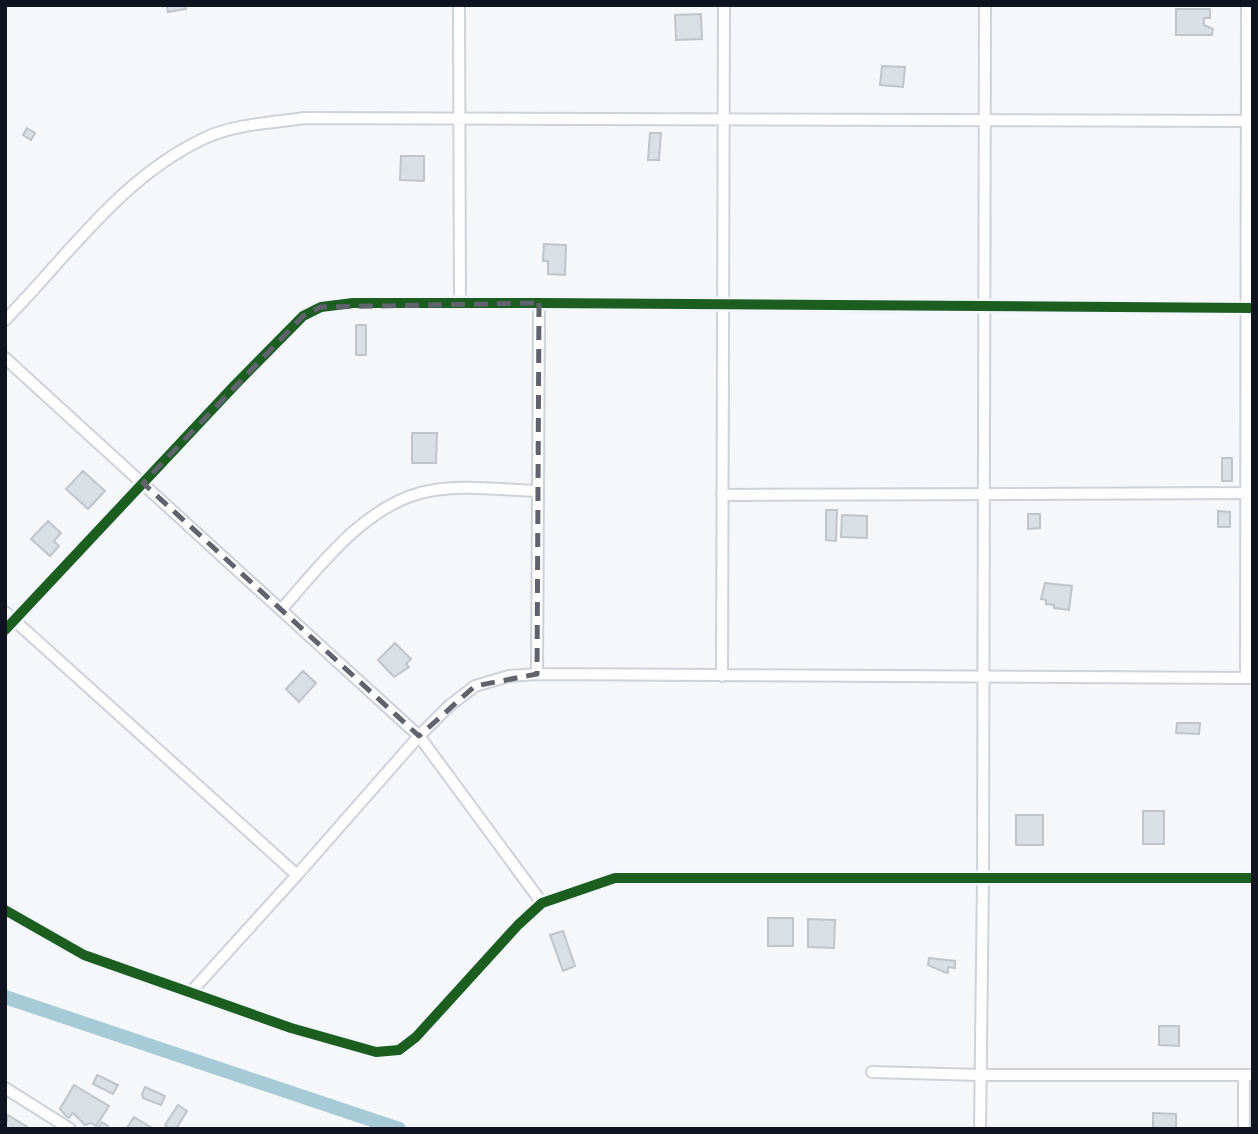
<svg xmlns="http://www.w3.org/2000/svg" width="1258" height="1134" font-family="Arial,sans-serif">
<style>
.lines{fill:none;stroke-linecap:round;stroke-linejoin:round}
.canal{stroke:#a7cad7;stroke-width:14}
.building{fill:#d9dfe5;stroke:#bfc5cb;stroke-width:2}
.minor-casing{stroke:#ced2da;stroke-width:14}
.minor{stroke:#fefefe;stroke-width:10}
.cycleway-casing{stroke:#f3f6fd;stroke-width:15}
.cycleway{stroke:#1b5e20;stroke-width:10}
.marked{fill:none;stroke:#60636d;stroke-width:5;stroke-dasharray:14 9;stroke-linejoin:round}
</style>
<rect width="100%" height="100%" fill="#f5f7fb"/>
<g class="lines">
<!-- canal -->
<path class="canal" d="M5,997L399,1129"/>
</g>
<!-- building -->
<path class="building" d="M167,5H185L186,9L168,12Z
M1176,9H1210V18H1204V25L1213,29L1212,35H1176Z
M701,14L702,39L676,40L675,15Z
M882,66L905,67L903,87L880,85Z
M27,128L35,133L31,140L23,135Z
M650,133H661L659,160H648Z
M401,156H424V181L400,180Z
M544,244L566,245L565,275L548,274V261H543Z
M356,325H366V355H356Z
M412,433H437L436,463H412Z
M1222,458H1232V481H1222Z
M83,471L105,491L88,509L66,489Z
M826,510H837L836,541L826,540Z
M1218,511L1230,512V527H1218Z
M1028,514H1040V528L1028,529Z
M842,515L867,516V538L841,537Z
M48,521L61,533L54,541L59,546L50,556L31,539Z
M1045,583L1072,586L1069,610L1054,608V605L1046,604V600L1041,599Z
M395,643L411,659L406,664L409,667L394,677L378,660Z
M303,671L316,683L299,702L286,689Z
M1177,723H1200L1199,734L1176,733Z
M1143,811H1164V844H1143Z
M1016,815H1043V845H1016Z
M768,918H793V946H768Z
M808,919L835,920L834,948L808,947Z
M563,931L575,966L563,971L550,935Z
M929,958L955,961V968L948,967V973L944,972L928,965Z
M1159,1026H1179V1046L1159,1045Z
M97,1075L118,1085L113,1094L93,1084Z
M74,1085L109,1106L96,1126L91,1123L85,1125L73,1113L69,1118L67,1117L60,1109Z
M145,1087L165,1096L161,1105L143,1098L142,1094Z
M178,1105L187,1111L176,1129H171L165,1125Z
M1153,1113L1176,1114V1129H1153Z
M8,1115L29,1128V1129H5Z
M134,1117L152,1128V1129H126Z
M102,1122L108,1126L107,1129H97Z"/>
<g class="lines">
<!-- minor casing -->
<g class="minor-casing">
<path id="minor" d="M459,5L460,303
M5,320C68,256 121,177 205,138C234,124 271,123 304,118L1253,121
M5,358L419,736L542,903
M722,495L1253,493
M281,610C319,567 362,509 420,493C457,483 501,490 538,491
M5,612L297,875L190,993
M5,630L234,386L303,316L321,307L353,303H539L1253,308
M537,674L539,303
M722,676L724,5
M1246,678L1247,5
M297,875L419,736L449,706L475,686L509,676L537,674L1253,678
M5,910L84,955L291,1028L376,1052L399,1050L416,1037L518,925L542,903L615,878H1253
M872,1072L980,1075H1253
M5,1088L70,1129
M980,1129L983,878L985,5
M1244,1129V1075"/>
</g>
<!-- minor -->
<use href="#minor" class="minor"/>
<!-- cycleway casing -->
<g class="cycleway-casing">
<path id="cycleway" d="M5,630L234,386L303,316L321,307L353,303H539L1253,308
M5,910L84,955L291,1028L376,1052L399,1050L416,1037L518,925L542,903L615,878H1253"/>
</g>
<!-- cycleway -->
<use href="#cycleway" class="cycleway"/>
</g>
<!-- marked area -->
<path class="marked" d="M539,303L537,674L475,686L419,736L143,483L303,316L321,307Z"/>
<!-- border -->
<rect width="1258" height="1134" fill="none" stroke="#101420" stroke-width="14"/>
</svg>
